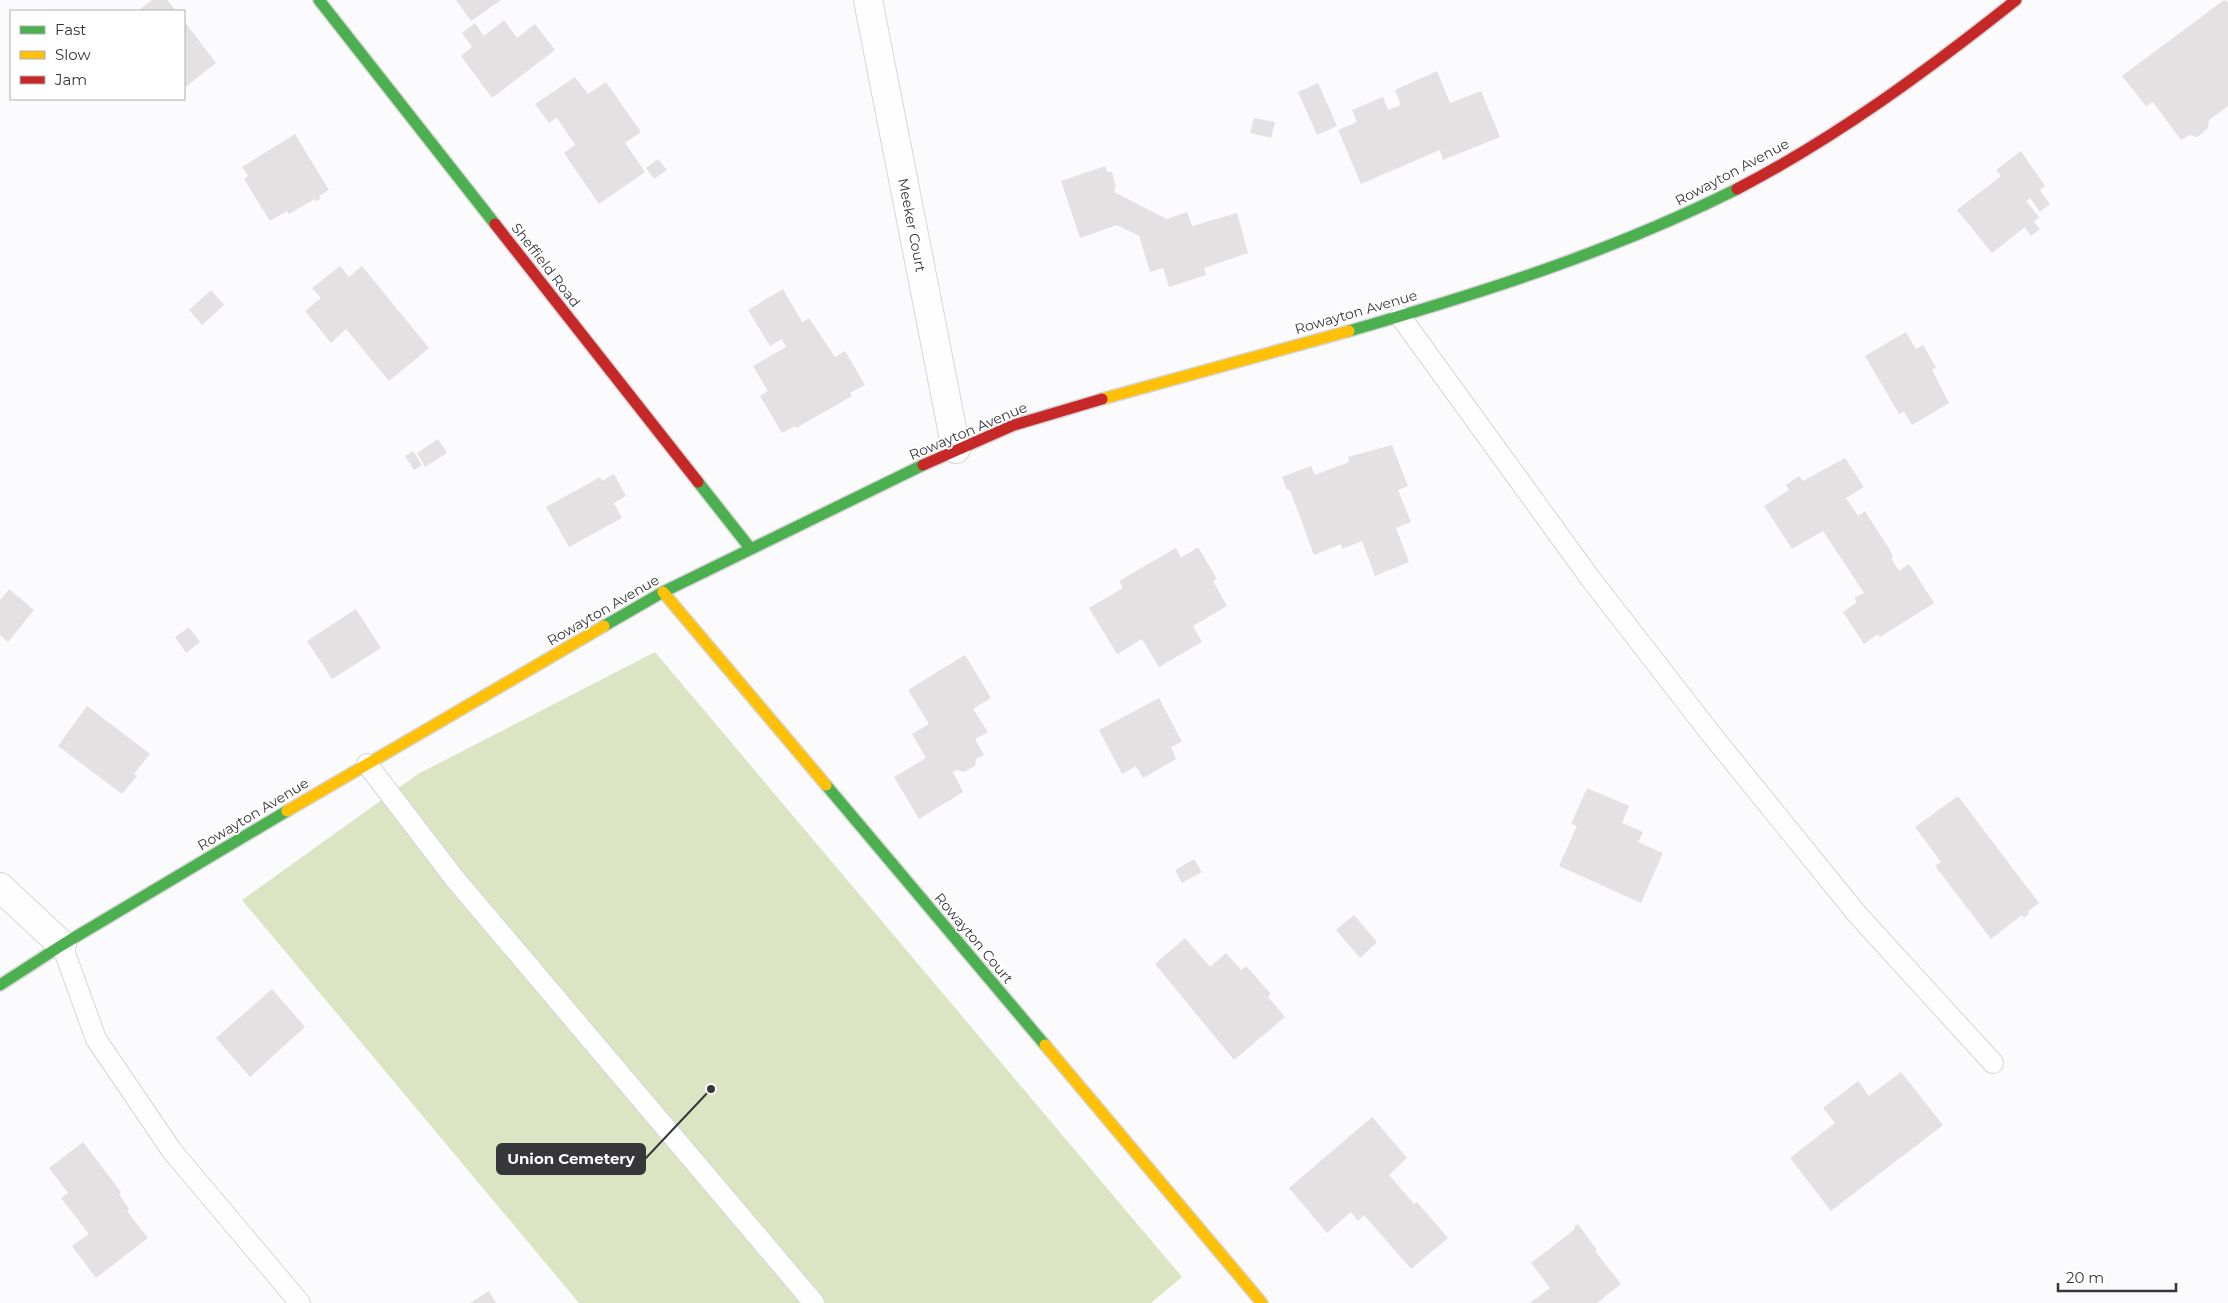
<svg xmlns="http://www.w3.org/2000/svg" width="2228" height="1303" font-family="Montserrat,sans-serif">
<style>
.green{fill:#dce4c4}
.building{fill:#e3e1e1}
.lines{fill:none;stroke-linecap:round;stroke-linejoin:round}
.lane-casing{stroke:#d6d6d8;stroke-width:22}
.street-casing{stroke:#d6d6d8;stroke-width:30}
.fast-casing{stroke:#d6d6d8;stroke-width:14}
.slow-casing{stroke:#d6d6d8;stroke-width:14}
.jam-casing{stroke:#d6d6d8;stroke-width:14}
.lane{stroke:#fefeff;stroke-width:20}
.street{stroke:#fefeff;stroke-width:28}
.fast{stroke:#4caf50;stroke-width:11}
.slow{stroke:#ffc107;stroke-width:11}
.jam{stroke:#c62828;stroke-width:11}
.labels{text-anchor:middle;dominant-baseline:central;stroke-width:4;stroke-linejoin:round;paint-order:stroke}
.street-label{font-size:14px;fill:#37373b;stroke:#fff}
.leader{fill:none;stroke:#37373b;stroke-width:2}
.callout-dot{fill:#37373b;stroke:#fff;stroke-width:2}
.callout{fill:#37373b;stroke:#37373b;stroke-width:2}
.callout-label{font-size:15px;text-anchor:middle;font-weight:bold;fill:#fff}
</style>
<rect width="100%" height="100%" fill="#fbfbfe"/>
<!-- green -->
<path class="green" d="M655,652L1182,1277L1151,1303H579L242,900L418,774Z"/>
<!-- building -->
<path class="building" d="M152,0H167L176,11H138Z
M456,0H501L471,21Z
M2224,0L2228,2V106L2209,120L2208,128L2197,137L2190,135L2181,140L2153,102L2146,106L2122,76Z
M504,20L517,38L535,24L555,50L492,98L461,56L472,47L462,33L475,23L484,36Z
M184,21L216,63L184,88Z
M1437,71L1450,103L1481,91L1500,137L1443,160L1440,150L1361,184L1338,130L1357,122L1352,110L1383,97L1388,110L1401,105L1395,90Z
M575,77L588,94L606,82L641,132L625,143L645,172L599,204L564,153L575,145L557,118L549,123L535,104Z
M1318,83L1337,126L1317,135L1298,92Z
M1254,118L1275,122L1271,138L1250,133Z
M295,134L329,190L319,196L321,198L316,202L315,199L289,214L287,211L270,221L244,179L248,176L242,167Z
M2021,151L2045,186L2040,190L2050,204L2040,212L2030,198L2026,201L2039,217L2034,222L2040,229L2031,236L2025,227L1992,253L1957,210L2001,176L1996,170Z
M658,159L667,170L654,179L646,168Z
M1105,166L1107,172H1112L1116,187L1114,192L1167,219L1187,212L1192,226L1237,213L1248,253L1204,268L1206,275L1169,287L1163,268L1150,272L1139,236L1117,225L1080,238L1061,181Z
M340,266L349,277L362,266L429,348L389,381L346,329L331,343L305,311L321,298L312,288Z
M783,289L802,322L809,318L835,357L845,351L865,385L850,393L852,396L796,428L795,426L782,433L760,396L768,391L753,366L786,347L782,339L770,346L748,310Z
M211,290L224,305L202,325L189,310Z
M1906,332L1916,349L1923,345L1936,367L1932,370L1949,403L1912,425L1904,412L1899,414L1865,356Z
M438,439L447,453L425,467L417,453Z
M1392,445L1408,486L1398,490L1411,522L1396,528L1409,562L1375,576L1362,541L1342,549L1341,544L1314,555L1290,490H1287L1282,477L1311,466L1315,475L1349,462L1348,457Z
M413,451L422,465L414,470L405,456Z
M1845,458L1864,487L1846,498L1858,516L1865,511L1890,550L1893,557L1891,558L1899,571L1909,564L1934,603L1880,637L1878,634L1864,644L1843,612L1857,602L1854,598L1864,593L1823,531L1792,549L1764,506L1789,490L1786,485L1799,476L1803,481Z
M614,474L626,496L614,503L622,518L569,547L546,507L600,477L602,481Z
M1198,547L1217,579L1213,581L1227,606L1193,626L1202,642L1159,667L1142,639L1117,654L1089,608L1123,588L1119,581L1176,548L1181,558Z
M9,589L34,610L8,642L0,635V600Z
M356,609L381,648L332,679L307,641Z
M189,627L200,642L186,653L175,637Z
M965,655L991,698L973,709L988,732L975,739L984,755L976,759L975,766L964,772L957,770L953,772L963,792L919,819L894,777L926,758L912,734L929,724L908,690Z
M1159,698L1182,742L1171,747L1176,759L1143,778L1136,766L1122,774L1099,730Z
M87,706L150,754L134,774L137,776L122,794L58,746Z
M1587,788L1629,806L1622,823L1643,832L1638,842L1663,853L1641,903L1559,866L1577,826L1571,824Z
M1958,796L2039,903L2027,912L2029,914L2024,918L2022,915L1991,939L1935,866L1941,862L1915,827Z
M1194,859L1202,872L1182,883L1175,870Z
M1354,915L1377,942L1360,958L1336,930Z
M1185,938L1210,967L1226,953L1241,970L1246,966L1271,994L1268,997L1285,1017L1234,1060L1155,964Z
M272,989L305,1027L250,1077L216,1038Z
M1901,1072L1943,1125L1831,1211L1790,1158L1835,1123L1823,1108L1858,1081L1869,1096Z
M1372,1117L1407,1158L1389,1175L1414,1204L1417,1202L1448,1238L1411,1269L1364,1215L1358,1221L1351,1212L1327,1233L1289,1188Z
M83,1142L121,1192L119,1194L129,1209L127,1211L148,1238L96,1278L72,1246L89,1234L61,1198L68,1193L49,1168Z
M1578,1224L1597,1250L1595,1251L1621,1284L1597,1303H1530L1550,1288L1531,1263L1575,1229L1574,1227Z
M489,1291L496,1303H470Z"/>
<g class="lines">
<!-- lane casing -->
<g class="lane-casing">
<path id="lane" d="M1400,316L1590,578L1711,734L1857,914L1993,1063
M367,764L455,879L814,1303
M62,945L96,1039L172,1151L300,1303"/>
</g>
<!-- street casing -->
<g class="street-casing">
<path id="street" d="M868,0L956,449
M0,887L62,945"/>
</g>
<!-- fast casing -->
<g class="fast-casing">
<path id="fast" d="M319,0L495,224
M1349,331C1484,292 1611,252 1737,189
M698,482L750,548
M604,626L663,592L923,465
M826,785L1045,1045
M0,985L62,945L287,811"/>
</g>
<!-- slow casing -->
<g class="slow-casing">
<path id="slow" d="M1102,399L1349,331
M663,592L826,785
M287,811L604,626
M1045,1045L1262,1303"/>
</g>
<!-- jam casing -->
<g class="jam-casing">
<path id="jam" d="M1737,189C1837,137 1928,70 2016,0
M495,224L698,482
M923,465L1014,425L1102,399"/>
</g>
<!-- lane -->
<use href="#lane" class="lane"/>
<!-- street -->
<use href="#street" class="street"/>
<!-- fast -->
<use href="#fast" class="fast"/>
<!-- slow -->
<use href="#slow" class="slow"/>
<!-- jam -->
<use href="#jam" class="jam"/>
</g>
<g class="labels">
<!-- street labels -->
<g class="street-label">
<text transform="translate(1732 172) rotate(-28)">Rowayton Avenue</text>
<text transform="translate(912 225) rotate(79)">Meeker Court</text>
<text transform="translate(546 265) rotate(52)">Sheffield Road</text>
<text transform="translate(1356 312) rotate(-16)">Rowayton Avenue</text>
<text transform="translate(968 431) rotate(-23)">Rowayton Avenue</text>
<text transform="translate(603 610) rotate(-30)">Rowayton Avenue</text>
<text transform="translate(253 814) rotate(-31)">Rowayton Avenue</text>
<text transform="translate(974 938) rotate(50)">Rowayton Court</text>
</g>
</g>
<!-- callouts -->
<path class="leader" d="M711 1089L645 1159"/>
<circle class="callout-dot" cx="711" cy="1089" r="5"/>
<rect class="callout" x="497" y="1144" width="148" height="30" rx="5"/>
<g class="callout-label">
<text x="571" y="1164">Union Cemetery</text>
</g>
<!-- legend -->
<rect x="10" y="10" width="175" height="90" fill="#ffffff" stroke="#afafb1"/>
<rect x="20" y="26" width="25" height="8" fill="#4caf50" stroke="#afafb1"/>
<text x="55" y="35" font-size="15" fill="#37373b">Fast</text>
<rect x="20" y="51" width="25" height="8" fill="#ffc107" stroke="#afafb1"/>
<text x="55" y="60" font-size="15" fill="#37373b">Slow</text>
<rect x="20" y="76" width="25" height="8" fill="#c62828" stroke="#afafb1"/>
<text x="55" y="85" font-size="15" fill="#37373b">Jam</text>
<!-- scale -->
<path d="M2058 1283v8h118v-8" fill="none" stroke="#37373b" stroke-width="2.5"/>
<text x="2066" y="1283" font-size="15" fill="#37373b" stroke="#ffffff" stroke-width="4" paint-order="stroke">20 m</text>
</svg>
